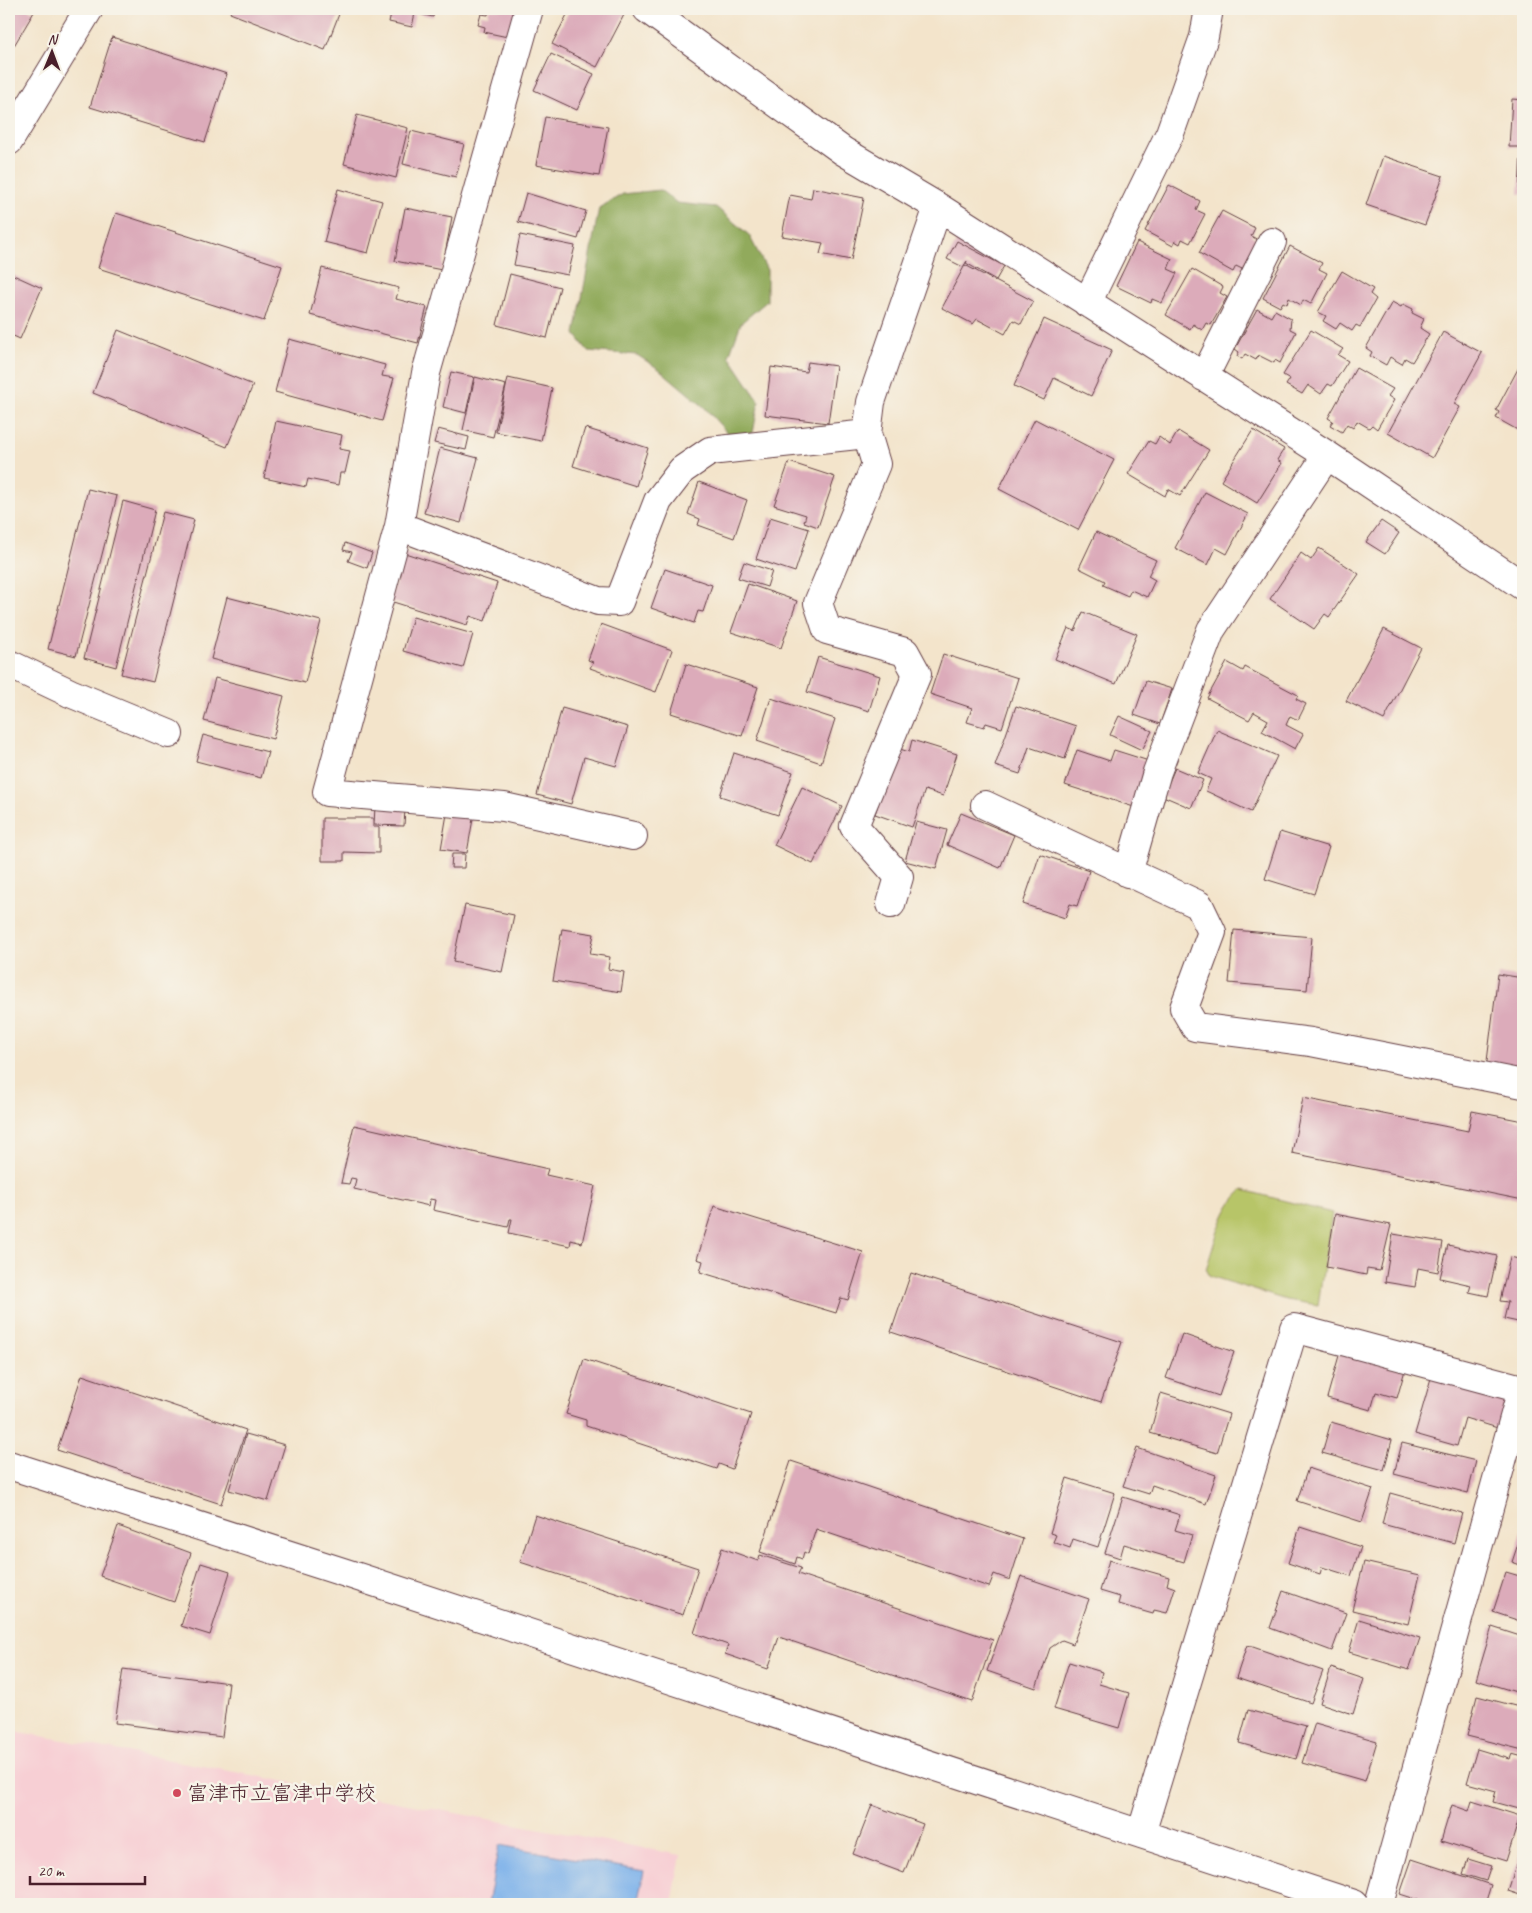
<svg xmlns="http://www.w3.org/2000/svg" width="1532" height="1913" font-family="Caveat,'Klee One',sans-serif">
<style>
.built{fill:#f7cfd4}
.green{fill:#b7c567;stroke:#807249}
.forest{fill:#91aa5c;stroke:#6e6444}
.water{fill:#7cb1ea;stroke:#63688a}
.building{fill:#dcabba}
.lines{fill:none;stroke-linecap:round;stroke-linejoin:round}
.minor-casing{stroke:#633d43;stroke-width:30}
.minor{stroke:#fff;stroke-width:28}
.poi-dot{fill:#d1495b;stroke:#f7f3e8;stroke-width:2}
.labels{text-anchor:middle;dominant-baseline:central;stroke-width:5;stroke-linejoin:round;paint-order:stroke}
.poi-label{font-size:21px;fill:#4a1f2b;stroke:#f7f3e8;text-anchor:start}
</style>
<rect width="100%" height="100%" fill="#f7f3e8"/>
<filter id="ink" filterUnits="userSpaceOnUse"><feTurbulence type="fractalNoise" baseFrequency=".02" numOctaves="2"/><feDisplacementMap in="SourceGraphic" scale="10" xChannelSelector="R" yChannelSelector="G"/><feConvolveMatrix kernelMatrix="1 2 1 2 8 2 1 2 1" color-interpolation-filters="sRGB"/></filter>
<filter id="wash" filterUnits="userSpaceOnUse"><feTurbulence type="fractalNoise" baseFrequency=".0096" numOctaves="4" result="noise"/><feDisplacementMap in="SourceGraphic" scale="20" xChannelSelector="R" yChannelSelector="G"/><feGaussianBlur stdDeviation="1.12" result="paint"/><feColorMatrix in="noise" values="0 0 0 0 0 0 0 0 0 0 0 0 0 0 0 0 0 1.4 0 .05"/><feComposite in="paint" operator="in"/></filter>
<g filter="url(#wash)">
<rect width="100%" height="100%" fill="#f3e4cb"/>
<!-- built -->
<path class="built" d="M9,1730L681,1855L672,1904H9Z"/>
<!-- green -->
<path class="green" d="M1243,1190L1332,1213L1318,1305L1286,1300L1210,1276L1206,1269C1215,1244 1221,1207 1243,1190Z"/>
<!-- forest -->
<path class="forest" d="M660,190L677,203L716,207L749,235L767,270V301L741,323L729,356L759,401L753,433L730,436L704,407L659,369L637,355L588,351L575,334L599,208L623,194Z"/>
<!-- water -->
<path class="water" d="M499,1845L644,1871L637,1904H488Z"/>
<g id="blocks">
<!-- building -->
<path class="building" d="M9,9H28L34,12L12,49L9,47Z
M232,9H341L325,50L230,13Z
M392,9H435L433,17L415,13L412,27L389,22Z
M489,9H518L517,39L484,32L485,27L478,25L481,14L488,15Z
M570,9H621L626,11L597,67L552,44Z
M112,37L227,74L205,142L90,107Z
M551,54L594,74L577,110L534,90Z
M1512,99L1523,100V194H1519L1521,147H1509Z
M357,115L408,128L396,178L344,164Z
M545,117L608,127L599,176L536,165Z
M411,131L464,144L456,177L403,164Z
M1383,156L1443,176L1425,225L1366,205Z
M1169,185L1200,201L1196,210L1205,214L1190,243L1182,239L1180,244L1175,241L1173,246L1145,231Z
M813,188L864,198L851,260L820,254L823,243L782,236L790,195L811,199Z
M338,189L382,201L368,253L324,242Z
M526,193L586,211L578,239L518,222Z
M405,208L452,217L442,270L395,261Z
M1222,211L1255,228L1251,236L1258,240L1242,269L1236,266L1233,272L1199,253Z
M116,213L282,266L264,321L98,268Z
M520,235L575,246L568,275L514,265Z
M957,241L1004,266L996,280L966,263L967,261L963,267L947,259Z
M1137,242L1172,259L1168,269L1177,273L1162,303L1152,299L1151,303L1116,286Z
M1290,246L1322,263L1319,269L1327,273L1311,304L1303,300L1301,305L1289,298L1287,304L1283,302L1280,307L1263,298Z
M965,265L1033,301L1021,324L1013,320L1005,334L977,319L973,324L942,308Z
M322,268L399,288L396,299L427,307L418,343L310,315Z
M1192,269L1223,287L1220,293L1227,297L1211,325L1206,323L1202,330L1193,324L1190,329L1166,315Z
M1342,271L1373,289L1370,294L1376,299L1360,327L1356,325L1352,331L1340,323L1336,329L1323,321L1326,316L1318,312Z
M9,273L42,288L20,339L9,334Z
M510,274L560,287L547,338L497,325Z
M1392,302L1401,307L1403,304L1413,309L1412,313L1424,319L1420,328L1429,334L1412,362L1405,358L1402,364L1390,357L1386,365L1370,356L1372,352L1366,348Z
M1257,309L1271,317L1275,310L1291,319L1290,329L1296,332L1280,363L1275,360L1274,363L1258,355L1256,360L1245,354L1242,359L1237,356L1239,352L1235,349Z
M1044,319L1112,350L1091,396L1054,378L1044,400L1014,386Z
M118,330L253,385L227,447L93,393Z
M1311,330L1343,349L1338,355L1348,361L1332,386L1328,384L1321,394L1308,385L1302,394L1286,385L1290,379L1283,375Z
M1443,332L1482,353L1454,404L1460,407L1432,458L1388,433Z
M289,339L385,365L382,376L394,378L382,421L275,392Z
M808,362L836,366L828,423L765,415L771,367L806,372Z
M1519,367L1523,369V433L1496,418L1499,412L1496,410Z
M1356,368L1393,389L1388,396L1394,400L1377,429L1372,425L1369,428L1357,421L1353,428L1347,424L1342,432L1330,425L1333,421L1328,418Z
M451,372L474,377L466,413L443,407Z
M475,377L506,385L493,437L463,430Z
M508,378L552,388L541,441L496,432Z
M1035,419L1114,460L1078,530L999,489Z
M276,421L342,435L339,449L350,451L345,473H340L338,485L308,479L306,487L264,478Z
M585,428L648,448L636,486L573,466Z
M438,429L469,437L466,450L434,443Z
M1253,430L1284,449L1277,460L1282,463L1257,503L1221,481Z
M1178,431L1209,450L1180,496L1168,489L1165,496L1128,474L1149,441L1155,444L1159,437L1170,445Z
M440,448L478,458L461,523L424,513Z
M789,462L835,477L818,527L804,522L806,515L774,505Z
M699,482L747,500L734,538L698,525L700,519L688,514Z
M88,489L117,496L76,656L48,649Z
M1205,492L1248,514L1227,554L1216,548L1208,565L1175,548Z
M123,501L155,510L116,667L84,658Z
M163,512L194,520L153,682L121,674Z
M770,517L809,529L795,572L756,559Z
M1381,521L1399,533L1385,554L1366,542Z
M1096,532L1156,560L1148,576L1155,580L1147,597L1131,590L1128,596L1103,585L1105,581L1079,568Z
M345,543L372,553L367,568L348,561L352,552L343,550Z
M1319,548L1359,574L1329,617L1325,614L1314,629L1270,599L1301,553L1311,560Z
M405,553L497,583L485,621L470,616L467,625L390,601Z
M744,562L772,571L767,587L738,578Z
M665,569L712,585L703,612L698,611L694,623L651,608Z
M748,584L797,601L781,648L731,632Z
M227,597L321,621L305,683L211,659Z
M1083,612L1137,634L1116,684L1055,659L1068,628L1075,631Z
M413,617L473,634L463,668L403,651Z
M601,624L672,650L656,692L590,668L593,662L588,660Z
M1384,629L1421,648L1384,720L1346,701Z
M943,654L1018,678L1002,728L986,723L984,727L967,722L972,708L930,694Z
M818,657L880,676L869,711L807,692Z
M1227,662L1243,671L1245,667L1298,695L1296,699L1306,704L1298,720L1290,716L1286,725L1303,734L1295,749L1262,731L1268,720L1254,712L1249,720L1207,698Z
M686,664L758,687L742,736L671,713Z
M215,678L284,696L273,739L204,721Z
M1146,681L1172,689L1160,724L1134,715Z
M771,698L835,719L821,763L757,741Z
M1016,706L1076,726L1065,759L1029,747L1020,774L995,766Z
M562,708L628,727L616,766L584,757L571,804L537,795Z
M1119,716L1152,731L1142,750L1110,735Z
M1217,730L1277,756L1251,812L1206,791L1211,779L1198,773Z
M203,735L268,752L261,778L196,761Z
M912,740L957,754L943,796L925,790L912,827L875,814L897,748L909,752Z
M1077,750L1110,761L1114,750L1152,762L1137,808L1065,785Z
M734,753L793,772L778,815L720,796Z
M1175,768L1203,780L1191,808L1163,796Z
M802,787L842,806L813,864L774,845Z
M375,806L405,808L404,826L374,825Z
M448,808L474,813L467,853L441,849Z
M961,813L1014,835L1000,868L947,845Z
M322,818H373V827H379V853L344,852V861H322Z
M916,822L947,830L936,869L905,861Z
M1280,832L1329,847L1314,894L1265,879Z
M452,854H465L464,868H451Z
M1040,854L1089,871L1077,906L1070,904L1065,918L1023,904Z
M465,905L514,915L502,972L453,962Z
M562,929L594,934L590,954L610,957L608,969L624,972L621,992L553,981Z
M1234,930L1312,937L1307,990L1229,983Z
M1498,974L1523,978V1073L1486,1069Z
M1303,1098L1468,1131L1472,1111L1523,1121V1200L1292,1153Z
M354,1125L548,1169L546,1175L595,1186L582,1243L571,1240L570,1246L509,1233L512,1219H510L508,1227L433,1210L435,1200L430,1199L429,1206L354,1189L356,1179L351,1178L349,1184L341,1183Z
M714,1206L863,1252L848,1300L841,1298L836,1313L700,1272L703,1261L697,1259Z
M1335,1214L1391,1225L1380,1271L1367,1269L1366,1275L1326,1267Z
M1393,1234L1443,1242L1438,1272L1418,1268L1415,1287L1385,1282Z
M1448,1245L1497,1256L1488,1296L1469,1292L1471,1285L1440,1278Z
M1510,1257L1523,1260V1323L1504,1319L1508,1302L1500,1301Z
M911,1273L1122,1342L1101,1402L891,1332Z
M1182,1334L1234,1352L1219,1396L1166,1378Z
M1340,1352L1405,1370L1397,1398L1376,1392L1371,1410L1327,1398Z
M584,1359L751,1414L732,1469L719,1464L717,1469L586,1426V1420L566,1414Z
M1433,1371L1511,1393L1501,1429L1465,1418L1457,1446L1415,1434Z
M82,1375L246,1430L221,1504L57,1450Z
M1161,1393L1229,1414L1217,1453L1150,1433Z
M1331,1422L1392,1440L1384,1470L1322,1453Z
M246,1434L285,1445L268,1501L229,1490Z
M1402,1443L1476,1461L1468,1493L1394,1474Z
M1137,1448L1216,1475L1206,1504L1152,1485L1149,1494L1123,1486Z
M791,1461L1023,1539L1010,1580L994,1574L989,1587L816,1529L808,1554L804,1552L802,1559L797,1557L795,1564L760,1552Z
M1308,1468L1373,1489L1362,1522L1297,1501Z
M1067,1478L1115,1493L1098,1547L1073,1539L1070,1548L1053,1542L1056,1535L1050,1533Z
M1390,1493L1462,1513L1454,1543L1382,1524Z
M1123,1497L1180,1515L1175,1530L1192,1535L1184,1562L1124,1544L1120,1558L1105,1553Z
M535,1515L698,1568L683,1615L520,1562Z
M118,1526L191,1553L174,1602L100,1576Z
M1300,1527L1361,1547L1351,1576L1322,1567L1320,1574L1288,1563Z
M1523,1529V1566L1512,1562Z
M722,1548L758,1561L760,1555L801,1568L798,1574L993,1640L972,1702L779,1637L768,1669L725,1654L728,1645L694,1633Z
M1109,1560L1169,1577L1167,1585L1175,1588L1167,1613L1154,1610L1153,1614L1118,1604L1120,1597L1100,1591Z
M1364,1562L1420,1575L1408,1624L1352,1610Z
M201,1563L230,1572L210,1635L181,1626Z
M1506,1572L1523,1577V1622L1493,1612Z
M1021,1576L1089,1599L1073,1644L1062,1640L1050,1648L1036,1688L987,1671Z
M1283,1591L1346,1613L1332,1651L1270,1628Z
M1359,1619L1420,1638L1409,1670L1349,1652Z
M1492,1627L1523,1637V1694L1476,1680Z
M1247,1645L1323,1671L1311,1703L1236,1678Z
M1069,1662L1102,1672L1099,1684L1129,1693L1119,1728L1054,1709Z
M1331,1668L1364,1679L1353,1714L1320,1703Z
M123,1669L229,1683L222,1737L115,1723Z
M1477,1696L1523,1708V1750L1467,1736Z
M1248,1710L1306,1726L1296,1759L1239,1743Z
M1315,1723L1377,1741L1365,1781L1302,1763Z
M1477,1749L1510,1759L1512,1754L1523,1757V1810L1493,1802L1496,1791L1467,1783Z
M1472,1801L1520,1816L1506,1861L1441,1841L1452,1805L1469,1811Z
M872,1805L923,1824L904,1873L853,1854Z
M1523,1843V1896L1508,1891Z
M1412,1859L1491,1885L1485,1904H1431L1400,1894Z
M1468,1859L1491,1866L1486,1881L1463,1874Z"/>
</g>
</g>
<g filter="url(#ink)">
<use href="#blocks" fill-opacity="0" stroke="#633d43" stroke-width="1"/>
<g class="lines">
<!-- minor casing -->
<g class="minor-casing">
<path id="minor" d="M529,9L426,373L399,526L327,792L504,807L633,836
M647,9L843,151L938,207L1327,455L1523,586
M9,141L89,9
M1087,303L1170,133L1204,37L1209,9
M1204,377L1272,242
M399,526L598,601L619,602L658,501L682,470L710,451L867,434
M9,664L70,693L169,734
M985,805L1199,905L1212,932L1184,1008L1195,1027L1311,1042L1523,1084
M1128,873L1157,772L1211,630L1327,455
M891,904L899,877L854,826L917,674L905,652L827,630L818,603L876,464L867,434L871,402L938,207
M9,1465L346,1573L1354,1904
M1141,1834L1294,1328L1522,1389L1379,1904"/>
</g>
<!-- minor -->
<use href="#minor" class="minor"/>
</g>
</g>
<!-- markers -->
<circle class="poi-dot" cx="177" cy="1793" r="5"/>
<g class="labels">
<!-- poi labels -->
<g class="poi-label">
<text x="187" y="1793">富津市立富津中学校</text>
</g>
</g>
<!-- margin -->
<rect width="1532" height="1913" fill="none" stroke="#f7f3e8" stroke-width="30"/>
<!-- north arrow -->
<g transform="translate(52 52) rotate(1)" stroke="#f7f3e8" stroke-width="4" paint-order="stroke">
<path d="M0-4L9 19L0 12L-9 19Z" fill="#4a1f2b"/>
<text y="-8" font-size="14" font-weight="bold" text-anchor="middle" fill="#4a1f2b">N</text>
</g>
<!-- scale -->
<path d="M30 1876v8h115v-8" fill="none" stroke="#4a1f2b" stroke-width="2.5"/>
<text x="38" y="1876" font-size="15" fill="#4a1f2b" stroke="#f7f3e8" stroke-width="4" paint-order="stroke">20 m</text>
</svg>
